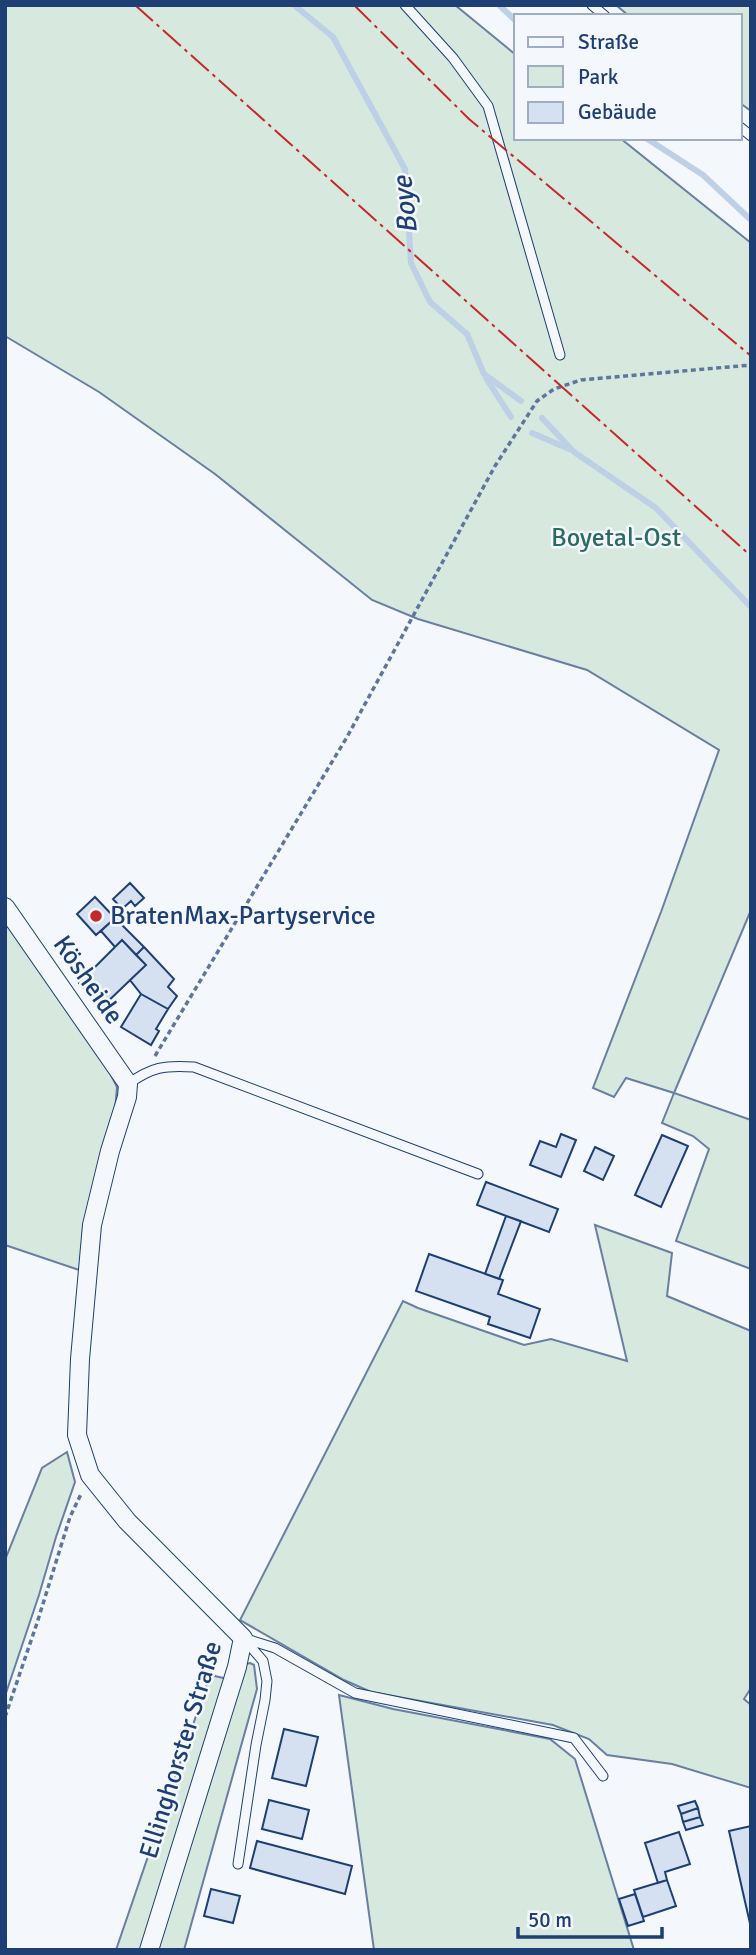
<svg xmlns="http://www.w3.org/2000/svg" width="756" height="1955" font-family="Signika,sans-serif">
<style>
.green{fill:#d7e8df;stroke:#687fa3;stroke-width:2}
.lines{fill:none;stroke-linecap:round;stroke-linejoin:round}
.stream{stroke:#bed0e5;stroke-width:6}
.building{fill:#d5e0f0;stroke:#1d3f73;stroke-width:2}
.service-casing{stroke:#1d3f73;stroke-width:11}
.minor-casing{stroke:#1d3f73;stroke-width:20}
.path{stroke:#5e769c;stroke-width:3.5;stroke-dasharray:5 3.5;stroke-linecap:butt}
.service{stroke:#f4f7fb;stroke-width:9}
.minor{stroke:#f4f7fb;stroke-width:18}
.power{stroke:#c62828;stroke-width:2;stroke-dasharray:24 5 3.5 5;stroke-linecap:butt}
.poi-dot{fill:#c62828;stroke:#f4f7fb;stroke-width:2.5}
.labels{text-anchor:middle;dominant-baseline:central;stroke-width:5;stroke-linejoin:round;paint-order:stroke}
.park-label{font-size:26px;fill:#2c6c60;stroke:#f4f7fb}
.poi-label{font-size:26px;fill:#1d3f73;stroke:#f4f7fb;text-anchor:start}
.street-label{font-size:26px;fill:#1d3f73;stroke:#f4f7fb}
.water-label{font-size:28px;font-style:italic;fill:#1d3f73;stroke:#f4f7fb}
</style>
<rect width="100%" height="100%" fill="#f4f7fb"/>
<!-- green -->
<path class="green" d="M5,5H455L516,55V138H620L751,243V910L674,1093L751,1120V1269L676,1241L709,1149L693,1136L662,1123L674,1093L626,1078L614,1097L593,1088L661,912L719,750L587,670L418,619L372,600L215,474L99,392L5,336Z
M616,5H751V111L740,103V16H629Z
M5,920L111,1075L117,1087L115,1111L82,1271L5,1245Z
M595,1225L672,1253L667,1296L751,1331V1688L744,1699L751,1705V1788L672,1764L607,1755L589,1739L553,1725L371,1692L344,1680L240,1620L403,1301L418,1308L524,1345L551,1339L627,1361Z
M67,1452L75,1482L56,1537L39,1595L5,1696V1560L42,1468Z
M250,1663L254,1665L257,1689L184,1950H116L210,1675L237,1681L242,1665Z
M339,1695L393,1709L550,1739L575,1759L634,1950H374Z"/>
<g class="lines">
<!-- stream -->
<path class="stream" d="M294,5L333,37L405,169L411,263L430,302L467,334L484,374L521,401
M499,5L516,21
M646,138L703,175L751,220
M486,378L511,417
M542,418L574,452L656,508L751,607
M532,433L569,449"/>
</g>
<!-- building -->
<path class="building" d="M130,883L144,898L135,906L131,901L122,909L113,899Z
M95,897L115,918L96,935L77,914Z
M115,918L144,947L136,955L122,940L115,947L101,931Z
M122,940L146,965L102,1007L79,983Z
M144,947L174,979L168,987L177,996L168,1009L141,994L130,980L146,965L136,955Z
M141,994L168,1009L156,1029L159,1031L151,1045L121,1027Z
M561,1134L576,1140L561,1177L530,1165L540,1141L556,1147Z
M662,1135L688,1146L661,1207L635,1195Z
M595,1147L614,1156L603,1180L584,1171Z
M486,1182L558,1209L549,1232L477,1205Z
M506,1216L521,1221L499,1279L485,1274Z
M429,1254L503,1280L498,1294L540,1309L530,1338L488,1324L490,1317L416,1291Z
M284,1729L318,1737L306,1786L272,1778Z
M269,1800L309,1810L302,1839L262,1829Z
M695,1801L698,1808L681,1814L678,1806Z
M698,1808L700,1817L683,1822L681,1814Z
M700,1817L703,1825L686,1830L683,1822Z
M751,1826V1928L729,1831Z
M679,1832L690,1864L665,1872L667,1880L658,1883L645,1843Z
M257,1841L352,1866L345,1894L250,1868Z
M667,1880L676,1906L643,1917L634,1890Z
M211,1889L240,1896L233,1923L204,1916Z
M635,1894L644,1921L628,1926L619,1899Z"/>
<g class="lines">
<!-- service casing -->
<g class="service-casing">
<path id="service" d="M405,5L453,58L488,106L560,355
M592,5L605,16
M740,127L751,136
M128,1084C152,1067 164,1065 194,1067L478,1174
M243,1638L275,1648L355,1693L574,1738L603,1776
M238,1864L256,1745L265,1700L267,1681L263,1661L244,1639"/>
</g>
<!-- minor casing -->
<g class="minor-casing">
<path id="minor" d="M5,907L128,1084L127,1097L110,1151L92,1225L80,1359L77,1435L90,1475L127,1521L243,1638L237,1667L149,1950"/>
</g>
<!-- path -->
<path class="path" d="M155,1056L347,737L495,466L537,401L554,389L581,380L751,365
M5,1717L37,1623L70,1517L81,1494"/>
<!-- service -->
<use href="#service" class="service"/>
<!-- minor -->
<use href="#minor" class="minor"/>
<!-- power -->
<path class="power" d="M135,5L751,556
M354,5L469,119L751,356"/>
</g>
<!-- markers -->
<circle class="poi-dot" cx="96" cy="916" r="7"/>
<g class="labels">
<!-- park labels -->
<g class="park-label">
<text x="616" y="538">Boyetal-Ost</text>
</g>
<!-- poi labels -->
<g class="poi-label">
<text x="110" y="916">BratenMax-Partyservice</text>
</g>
<!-- street labels -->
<g class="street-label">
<text transform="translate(88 980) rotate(55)">Kösheide</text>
<text transform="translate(181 1750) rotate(-73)">Ellinghorster Straße</text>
</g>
<!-- water labels -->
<g class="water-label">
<text transform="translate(405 205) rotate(-96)">Boye</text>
</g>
</g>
<!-- border -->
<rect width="756" height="1955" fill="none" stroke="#1d3f73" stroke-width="14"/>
<!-- legend -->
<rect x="514" y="14" width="228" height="126" fill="#f4f7fb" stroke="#9eadc5" stroke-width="2"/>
<rect x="528" y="37" width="35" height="10" fill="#f4f7fb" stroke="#9eadc5" stroke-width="2"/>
<text x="578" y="49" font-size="21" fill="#1d3f73">Straße</text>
<rect x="528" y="66" width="35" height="21" fill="#d7e8df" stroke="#9eadc5" stroke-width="2"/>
<text x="578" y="84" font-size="21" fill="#1d3f73">Park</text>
<rect x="528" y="102" width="35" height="21" fill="#d5e0f0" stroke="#9eadc5" stroke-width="2"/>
<text x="578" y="119" font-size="21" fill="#1d3f73">Gebäude</text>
<!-- scale -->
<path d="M518 1927v10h144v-10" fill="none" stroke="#1d3f73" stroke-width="3.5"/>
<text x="528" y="1927" font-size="21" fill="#1d3f73" stroke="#f4f7fb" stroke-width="5" paint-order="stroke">50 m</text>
</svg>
